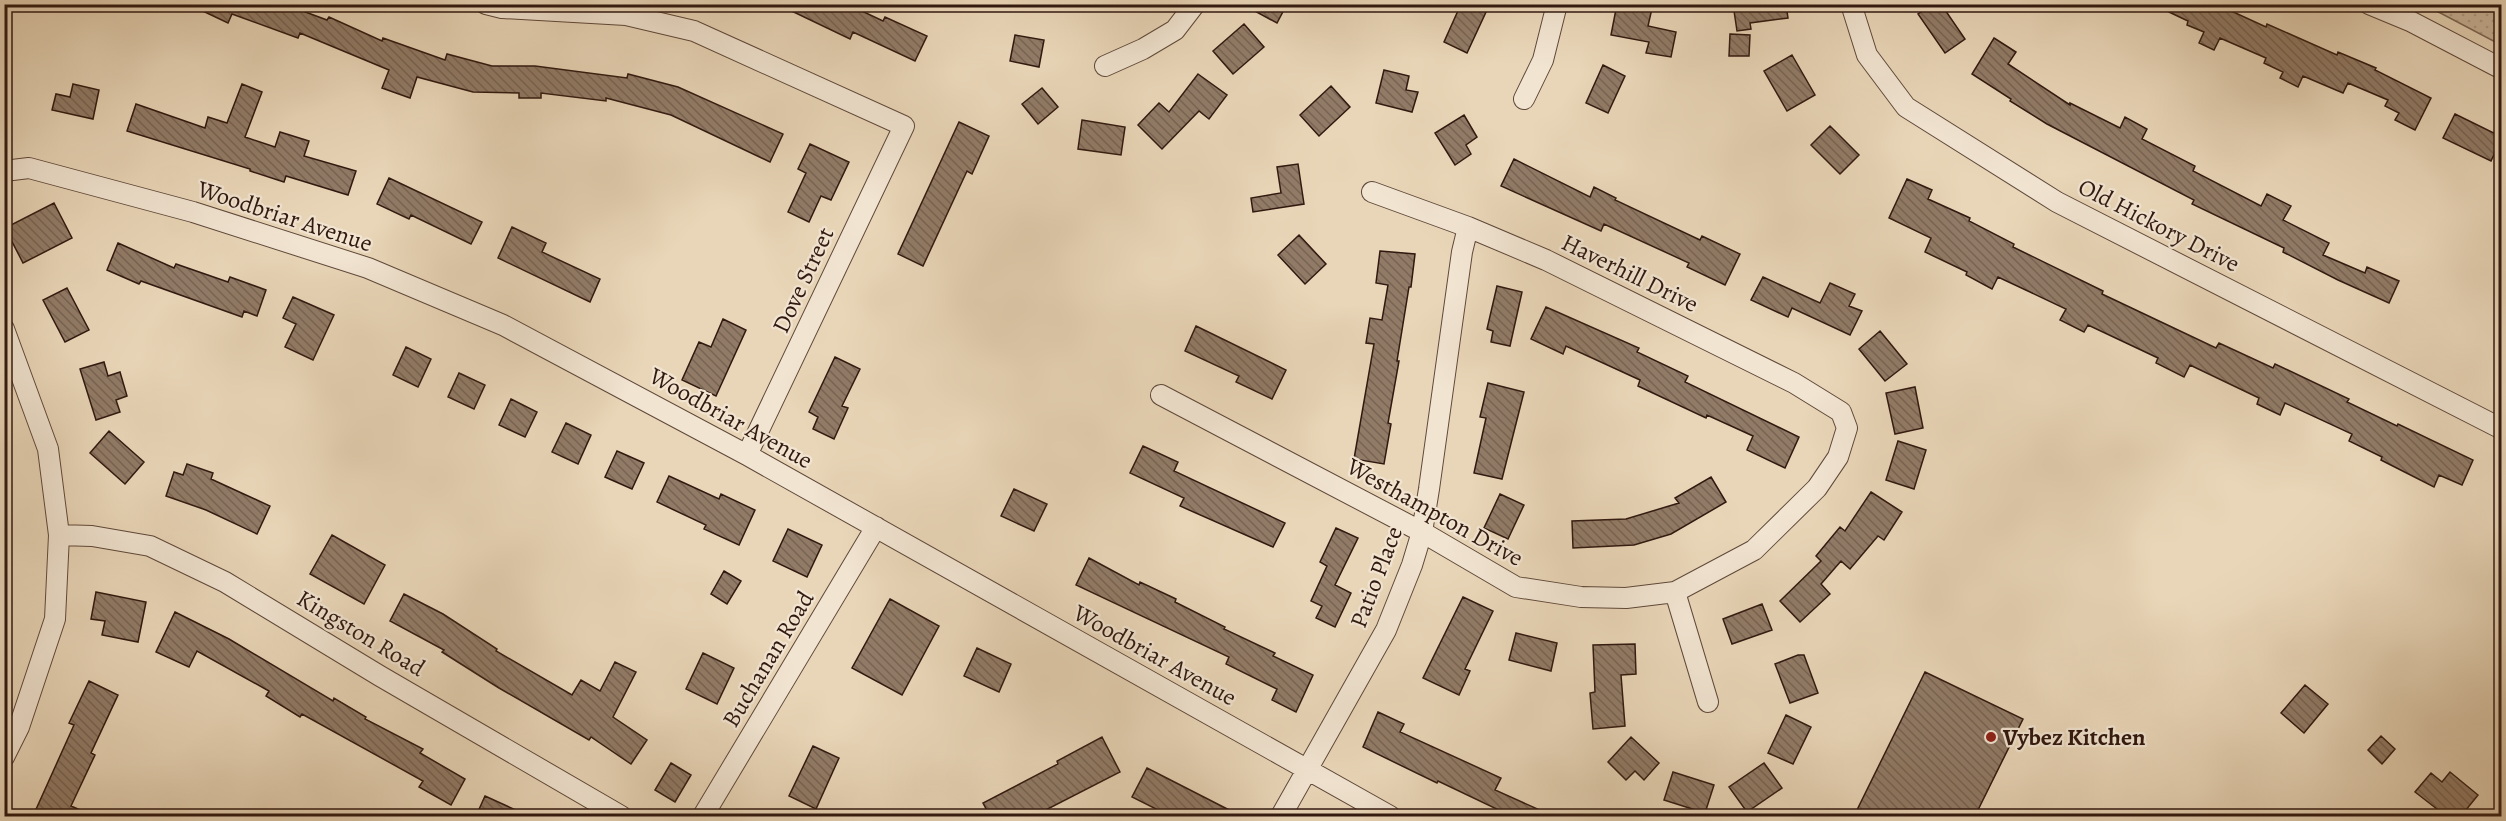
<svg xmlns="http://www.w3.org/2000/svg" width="2506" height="821" font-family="Alegreya,serif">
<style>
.park{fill:url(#park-dots);stroke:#7e6856;stroke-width:1.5}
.building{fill:url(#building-back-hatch);stroke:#311910;stroke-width:1.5}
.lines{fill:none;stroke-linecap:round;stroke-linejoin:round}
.minor-casing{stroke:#5f483a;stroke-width:22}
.minor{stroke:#f1e4d1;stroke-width:20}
.poi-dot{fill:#8f2418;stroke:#f1e4d1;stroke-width:2}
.labels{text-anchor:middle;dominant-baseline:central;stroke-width:4.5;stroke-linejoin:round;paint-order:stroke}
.street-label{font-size:24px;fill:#311910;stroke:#f1e4d1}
.poi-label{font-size:24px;font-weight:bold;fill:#311910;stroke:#f1e4d1;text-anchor:start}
</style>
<defs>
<pattern id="park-dots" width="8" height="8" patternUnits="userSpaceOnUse" patternTransform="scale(1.5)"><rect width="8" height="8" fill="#cab69b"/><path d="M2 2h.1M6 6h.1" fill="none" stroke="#ae9c84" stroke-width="1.8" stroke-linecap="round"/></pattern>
<pattern id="building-back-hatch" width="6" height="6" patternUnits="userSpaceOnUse" patternTransform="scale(1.5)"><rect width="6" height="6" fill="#917b67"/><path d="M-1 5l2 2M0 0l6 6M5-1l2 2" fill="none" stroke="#776453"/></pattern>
</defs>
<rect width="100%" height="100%" fill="#e9d6b8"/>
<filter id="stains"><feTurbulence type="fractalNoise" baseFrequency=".00333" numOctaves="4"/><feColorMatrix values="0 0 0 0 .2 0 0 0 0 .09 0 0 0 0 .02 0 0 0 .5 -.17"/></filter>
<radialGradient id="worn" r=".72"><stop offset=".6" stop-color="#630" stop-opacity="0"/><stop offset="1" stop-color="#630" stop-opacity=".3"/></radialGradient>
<!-- park -->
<path class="park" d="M2424,5H2501V45L2429,7Z"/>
<!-- building -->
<path class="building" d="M188,4H284L327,20L329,17L382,41L383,38L445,60L447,54L492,66H535L627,78L628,74L678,87L783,134L770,162L671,115L606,98V101L541,93V98H519V93L473,92L417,77L410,98L382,88L389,70L300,33L298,38L232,14L228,23Z
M777,4H847L883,21L885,17L927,36L915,61L853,32L850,39Z
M1242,4H1287L1277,23Z
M1461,4H1470L1486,12L1467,53L1444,42Z
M1617,4H1653L1648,26L1676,32L1671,57L1646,53L1649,42L1611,35Z
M1733,4H1786L1788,18L1750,23L1751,29L1737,31Z
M1932,4H1941L1965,39L1945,53L1918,14Z
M2152,4H2216L2266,27L2267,24L2337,55L2338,52L2376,68L2375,70L2431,98L2415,130L2395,120L2399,113L2385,106L2388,100L2348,83L2343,93L2303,76L2298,87L2280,78L2283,72L2264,63L2266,58L2220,38L2214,50L2199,43L2204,32L2187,25L2188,21Z
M1244,24L1264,47L1233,74L1213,51Z
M1730,34L1750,35L1749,56H1729Z
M1015,35L1044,40L1039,67L1010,61Z
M1994,38L2016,52L2008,64L2070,105V103L2120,128L2125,117L2147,129L2142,139L2195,166L2193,171L2261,206L2267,194L2291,206L2283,220L2329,243L2323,255L2365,273L2367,267L2399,281L2389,303L2338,280L2283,252L2284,248L2192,204L2194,200L2047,124L2010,101L2011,99L1972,74Z
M1792,55L1815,95L1787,111L1764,71Z
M1603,65L1625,76L1608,113L1586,103Z
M1384,70L1409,76L1406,90L1418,92L1412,112L1376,103Z
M1198,74L1227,95L1209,119L1199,111L1162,149L1138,125L1159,103L1169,112Z
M73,84L99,90L93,119L52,110L56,94L70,97Z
M242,84L262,92L245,137L275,147L280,132L309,141L304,156L356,171L348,195L286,176L284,182L250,171V169L127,131L136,104L205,128L208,117L227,123Z
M1331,86L1350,107L1319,136L1300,115Z
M1042,88L1058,107L1038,124L1022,104Z
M2455,114L2502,137L2491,161L2443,138Z
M1464,115L1477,137L1466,145L1471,154L1455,165L1435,133Z
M1082,120L1125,127L1121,155L1078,149Z
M959,122L989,136L972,174L967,171L923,266L898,254Z
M1830,126L1859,155L1840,174L1811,145Z
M810,144L849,162L831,200L821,196L809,222L788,212L806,173L798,169Z
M1514,159L1590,197L1594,187L1616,198L1615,200L1700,240L1702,236L1740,254L1725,285L1687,267L1689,263L1604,224L1601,231L1501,186Z
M1298,164L1304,204L1253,212L1251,198L1281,193L1277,167Z
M389,178L482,222L471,244L411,215L409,219L377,204Z
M1907,179L1932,190L1928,199L1970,218L1969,221L2014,244L2013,247L2103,291L2102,294L2216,348L2219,343L2273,368L2275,364L2349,399L2347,402L2397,426L2398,424L2473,460L2462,485L2439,475L2434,487L2381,460L2382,457L2349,441L2352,434L2285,403L2280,415L2257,404L2259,398L2190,365L2184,377L2156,363L2158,358L2088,325L2084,332L2060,320L2066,309L1998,277L1992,289L1966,275L1967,272L1925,252L1931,238L1889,218Z
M54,203L72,238L23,263L5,228Z
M512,227L546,243L542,252L600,279L590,302L498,258Z
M1299,235L1326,264L1305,284L1278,255Z
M118,243L174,268L176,264L228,282L230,277L266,290L257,316L244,311L242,317L141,281L139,284L107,270Z
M1380,251L1415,254L1411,287H1409L1397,361H1399L1388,423L1391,424L1384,464L1354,459L1374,344L1366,343L1370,318L1382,320L1388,285L1376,283Z
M1763,277L1820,303L1830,283L1855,294L1849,306L1862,311L1850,335L1792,308L1788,317L1751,300Z
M1497,286L1522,292L1510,346L1491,342L1493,331L1487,329Z
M67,288L89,330L65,342L43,300Z
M293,297L334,315L313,360L285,347L296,324L283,318Z
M1546,307L1639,348L1637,352L1688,376L1685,382L1799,437L1785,468L1747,450L1753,436L1707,415L1706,418L1638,386L1640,380L1566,346L1563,354L1531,339Z
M723,319L746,330L716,396L682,380L699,342L711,347Z
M1196,326L1286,370L1272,399L1236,382L1239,376L1185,351Z
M1880,331L1907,364L1885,381L1859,349Z
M406,347L431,359L418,387L393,375Z
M835,357L860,369L842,406L848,408L834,439L813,429L818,417L809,412Z
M104,362L108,376L120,372L127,396L116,400L120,412L96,420L80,369Z
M459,373L485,385L474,409L448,397Z
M1488,383L1524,392L1502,479L1474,473L1486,418L1480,417Z
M1915,387L1923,428L1895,434L1886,393Z
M511,399L537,412L525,437L499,425Z
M566,423L591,435L578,464L552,452Z
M109,431L144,462L125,484L90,453Z
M1898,441L1926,450L1914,489L1886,480Z
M1143,446L1178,462L1174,471L1285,523L1273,547L1180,506L1184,498L1130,473Z
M617,451L644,463L632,489L605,477Z
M187,464L213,473L211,479L270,506L257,534L206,510L166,496L174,472L183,475Z
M669,476L719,499L721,494L755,510L739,545L704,529L706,525L657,502Z
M1711,477L1726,502L1671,534L1634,545L1573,548L1572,521L1626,519L1679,503L1675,498Z
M1014,489L1047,504L1034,531L1001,516Z
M1871,492L1902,512L1884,540L1878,536L1850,569L1841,561L1821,584L1830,594L1800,622L1780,601L1821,561L1816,556L1840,527L1845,531Z
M1500,494L1524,505L1508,539L1484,528Z
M1336,528L1358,538L1335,585L1351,593L1335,627L1316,618L1322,606L1311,601L1327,566L1320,562Z
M788,529L822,545L807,577L773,561Z
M332,535L385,565L364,604L310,574Z
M1089,558L1139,585L1140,582L1176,599L1175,602L1225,627L1224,629L1275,653L1273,656L1313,675L1296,712L1272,700L1277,689L1226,664L1229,657L1076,585Z
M724,571L741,581L727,604L711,594Z
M96,592L146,602L138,642L102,635L105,621L91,619Z
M404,594L443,614L497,649L496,651L572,695L581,680L600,691L615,662L636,672L613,717L647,740L631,764L591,737L589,740L499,688L442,652L444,650L390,621Z
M1463,597L1493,611L1465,669L1470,671L1459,695L1423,678Z
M890,599L939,626L902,695L852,668Z
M1762,604L1772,630L1732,644L1723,619Z
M175,612L229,639L333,701L334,698L366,717L365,719L423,749L420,753L465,779L451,805L419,787L423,781L302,714L300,717L266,696L269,691L197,651L189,667L156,652Z
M1516,633L1557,643L1551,671L1509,660Z
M1635,644L1636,674L1621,675L1625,726L1593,729L1590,693L1595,692L1593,645Z
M977,648L1011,664L999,692L964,676Z
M703,653L734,668L717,704L686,689Z
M1798,655H1804L1818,693L1790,703L1775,664Z
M1925,672L2023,719L1975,816H1854Z
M89,681L118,695L91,753L95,755L71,806L94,816H33L74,725L69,723Z
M2305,685L2328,704L2304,733L2281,713Z
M1378,712L1404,724L1400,732L1501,778L1495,790L1553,816H1498L1501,811L1438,781L1437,783L1363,747Z
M1786,715L1811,727L1793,764L1768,753Z
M2381,736L2395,749L2382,764L2368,750Z
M1102,737L1120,772L1034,816H990L983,803L1058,764L1057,761Z
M1631,737L1659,763L1644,780L1635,771L1626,780L1608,762Z
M813,746L839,758L816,809L789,796Z
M671,763L691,775L675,802L655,790Z
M1764,763L1782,788L1747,812L1729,787Z
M1147,768L1241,816H1170L1132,797Z
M1673,772L1714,785L1705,813L1664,800Z
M2450,772L2478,795L2461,816H2446L2415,792L2431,773L2442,782Z
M485,796L529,816H476Z"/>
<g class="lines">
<!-- minor casing -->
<g class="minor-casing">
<path id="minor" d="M486,4L502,8L626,15L694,31L904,126L747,455
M1851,4L1867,55L1906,107L2057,202L2502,429
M2369,4L2410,21L2502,69
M1105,66L1143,49L1175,30L1195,4
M1524,99L1543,60L1557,4
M4,171L29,168L193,212L368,268L503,325L747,455L1390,816
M4,329L48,449L59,535L55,619L19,727L4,757
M1161,395L1422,532L1516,587L1581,597L1626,598L1675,592L1754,550L1817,488L1838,457L1847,428L1841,412L1794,383L1546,260L1468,227L1372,192
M59,535L92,536L150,546L225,582L380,676L621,816
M1675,592L1708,702
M703,816L876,527
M1281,816L1386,630L1412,565L1422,532L1429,489L1462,252L1468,227"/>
</g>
<!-- minor -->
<use href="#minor" class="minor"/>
</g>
<!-- markers -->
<circle class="poi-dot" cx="1991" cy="737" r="6"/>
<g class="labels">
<!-- street labels -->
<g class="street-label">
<text transform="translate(285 216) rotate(18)">Woodbriar Avenue</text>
<text transform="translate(2159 225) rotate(27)">Old Hickory Drive</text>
<text transform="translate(1630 273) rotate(26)">Haverhill Drive</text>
<text transform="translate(803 280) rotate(-65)">Dove Street</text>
<text transform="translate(731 418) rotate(29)">Woodbriar Avenue</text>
<text transform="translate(1435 512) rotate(29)">Westhampton Drive</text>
<text transform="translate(1376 577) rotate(-69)">Patio Place</text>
<text transform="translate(361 633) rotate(31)">Kingston Road</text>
<text transform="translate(1155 655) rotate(29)">Woodbriar Avenue</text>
<text transform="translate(768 659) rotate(-59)">Buchanan Road</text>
</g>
<!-- poi labels -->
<g class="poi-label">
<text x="2003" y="737">Vybez Kitchen</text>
</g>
</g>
<!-- margin -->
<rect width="2506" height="821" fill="none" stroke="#e9d6b8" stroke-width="24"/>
<rect x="6" y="6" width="2494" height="809" fill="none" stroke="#311910" stroke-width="3"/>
<rect x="12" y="12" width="2482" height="797" fill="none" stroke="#311910" stroke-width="1.5"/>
<rect width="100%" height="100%" filter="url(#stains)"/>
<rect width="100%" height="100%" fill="url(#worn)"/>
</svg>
